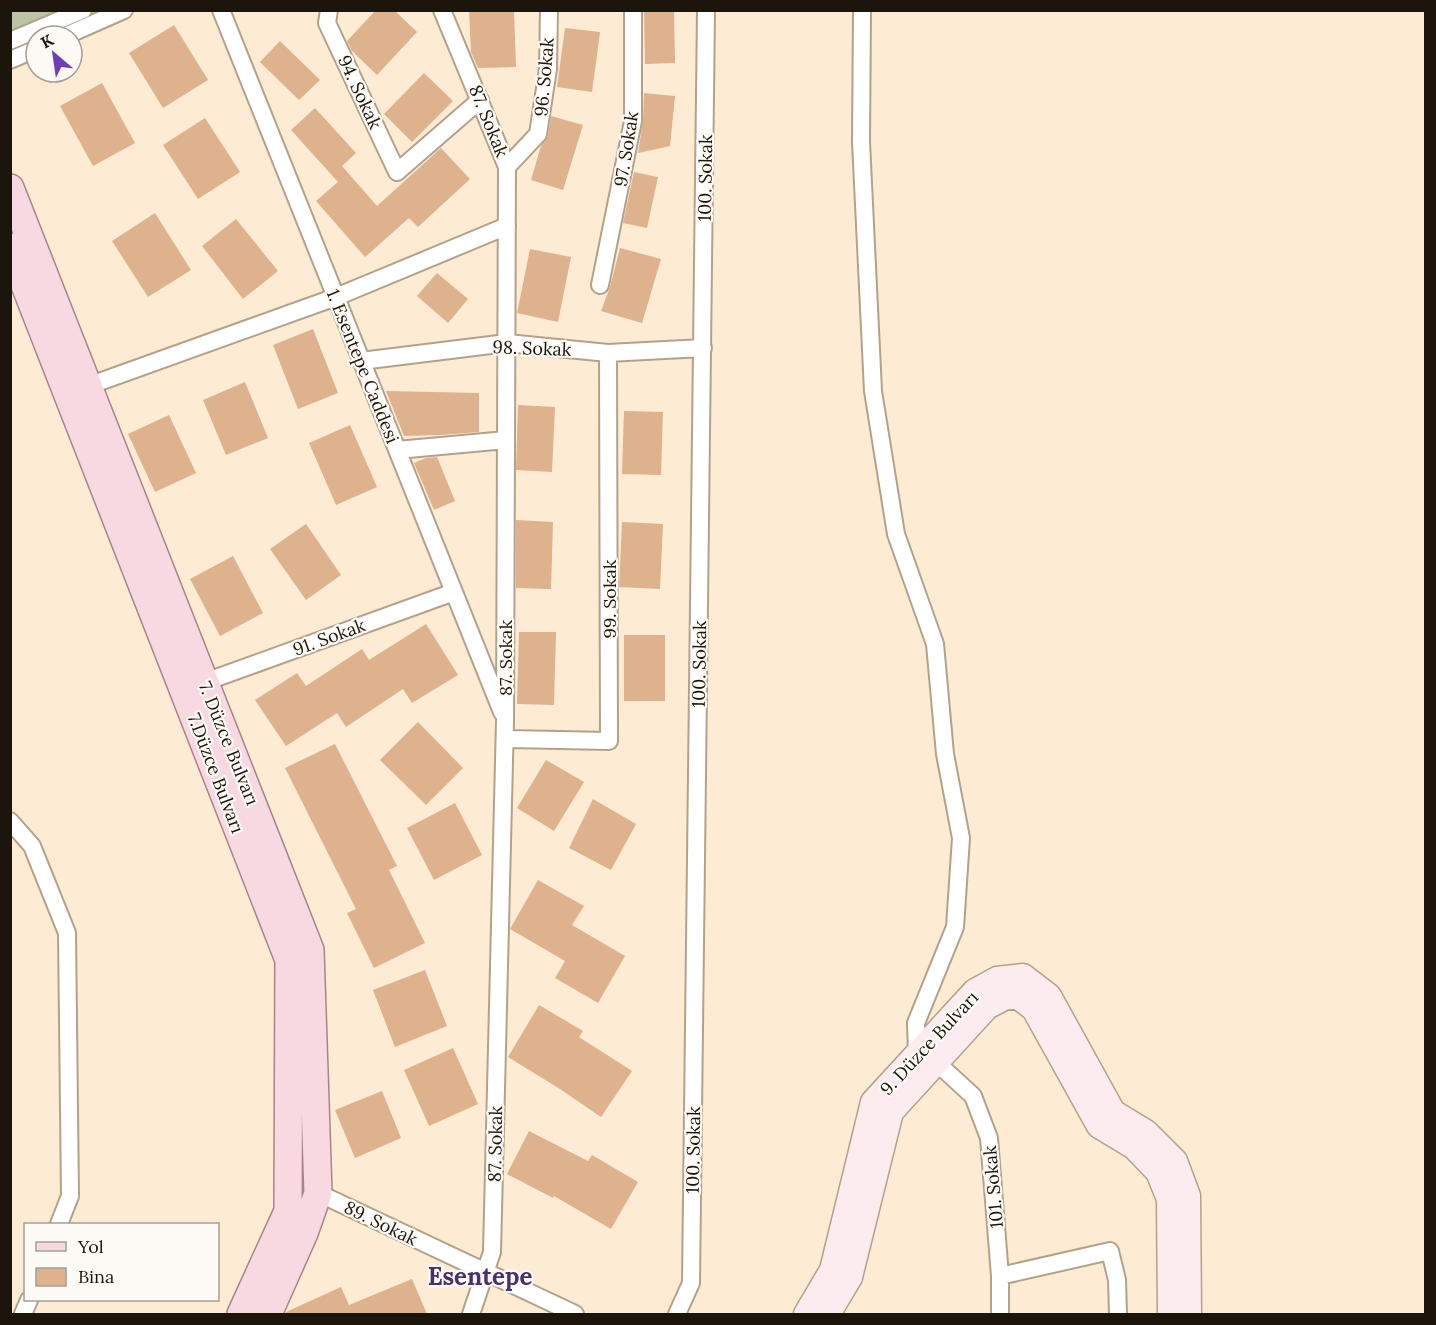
<svg xmlns="http://www.w3.org/2000/svg" width="1436" height="1325" font-family="Lora,serif">
<style>
.green{fill:#bbc4a5}
.building{fill:#ddb28d}
.lines{fill:none;stroke-linecap:round;stroke-linejoin:round}
.street-casing{stroke:#b3a28b;stroke-width:20}
.secondary-casing{stroke:#b3a28b;stroke-width:27}
.primary-casing{stroke:#a88489;stroke-width:30}
.street{stroke:#fff;stroke-width:16}
.secondary{stroke:#fcecf0;stroke-width:24}
.primary{stroke:#f8d9e1;stroke-width:27}
.labels{text-anchor:middle;dominant-baseline:central;stroke-width:4.5;stroke-linejoin:round;paint-order:stroke}
.street-label{font-size:18px;fill:#1b150c;stroke:#fefbf6}
.district-label{font-size:24px;font-weight:bold;fill:#47306b;stroke:#fefbf6}
</style>
<rect width="100%" height="100%" fill="#fdebd3"/>
<!-- green -->
<path class="green" d="M11,11H71L11,36Z"/>
<!-- building -->
<path class="building" d="M376,10H394L417,32L377,75L352,51L347,41Z
M469,10H514L516,67L478,68L471,52Z
M644,10H674L675,63L645,64Z
M174,25L208,80L163,108L129,53Z
M565,28L600,32L592,92L557,87Z
M280,41L320,80L299,100L260,62Z
M424,73L453,101L412,142L384,114Z
M102,83L135,143L93,166L60,106Z
M644,93L675,96L670,146L638,153L643,121Z
M315,108L356,153L342,166L377,206L441,148L470,179L418,227L409,218L365,257L316,201L338,182L291,130Z
M551,116L583,125L563,190L531,180L541,146L548,136Z
M205,118L240,172L198,199L163,145Z
M634,172L658,177L647,228L623,223Z
M155,213L191,270L148,297L112,241Z
M236,219L278,271L243,299L202,246Z
M620,248L661,259L642,323L601,311L610,287Z
M530,249L571,257L558,322L517,313Z
M437,273L468,299L448,323L417,296Z
M313,329L338,393L298,409L273,345Z
M245,382L268,438L226,455L203,400Z
M386,391L479,393V432L441,435L404,436Z
M518,405L555,407L552,472L516,470Z
M624,411L663,412L661,475L622,474Z
M169,415L196,473L155,492L128,434Z
M350,425L377,487L336,505L309,443Z
M437,457L455,501L434,510L414,463L426,458Z
M516,520L553,522L551,589L516,588Z
M622,522L663,524L660,589L619,587Z
M306,524L341,575L306,600L270,549Z
M233,556L263,613L220,636L190,579Z
M426,624L458,675L412,703L403,689L346,727L337,713L286,746L255,700L297,673L306,686L362,649L369,660Z
M519,632H556L554,705L517,704Z
M624,635H665V701H624Z
M418,722L463,768L426,805L380,760Z
M335,744L397,866L389,870L425,943L374,968L347,913L356,909L285,768Z
M546,760L584,782L554,831L517,808Z
M593,799L636,824L611,870L569,848Z
M455,803L482,855L434,880L407,828Z
M538,880L584,906L572,925L625,956L598,1003L555,978L565,961L510,929Z
M425,970L447,1026L395,1047L373,990Z
M539,1005L583,1031L579,1037L632,1071L601,1117L560,1089L508,1057Z
M453,1048L478,1104L429,1126L404,1070Z
M382,1091L401,1138L355,1158L335,1110Z
M529,1131L588,1161L592,1155L638,1182L611,1229L554,1196L553,1198L507,1174Z
M412,1279L427,1314H285L286,1312L341,1287L349,1305Z"/>
<g class="lines">
<!-- street casing -->
<g class="street-casing">
<path id="street" d="M221,10L502,712
M329,10L327,23L397,172L480,100
M442,10L507,167L505,721L492,1252L471,1314
M862,10L861,142L873,391L896,534L935,644L945,754L961,838L955,927L916,1023L917,1054L936,1062L973,1096L989,1138L1000,1276V1314
M65,36L124,10
M10,41L83,10
M10,60L36,49
M507,167L538,134L548,69L549,10
M600,285L633,121V10
M361,361L507,343L608,353L703,348
M88,386L336,297L507,226
M397,450L506,440
M205,682L454,592
M505,739L609,741L608,353
M10,821L32,846L67,933L70,1196L59,1224
M318,1193L575,1314
M1000,1276L1110,1251L1117,1280L1118,1314
M23,1314L29,1300
M677,1314L691,1283L706,10"/>
</g>
<!-- secondary casing -->
<g class="secondary-casing">
<path id="secondary" d="M806,1314L832,1270L873,1102L975,991L997,979L1023,976L1049,996L1113,1112L1146,1132L1175,1161L1188,1196L1189,1314
M828,1314L850,1277L891,1112L987,1007L1004,998L1017,996L1034,1009L1099,1126L1134,1147L1158,1172L1169,1199L1170,1314"/>
</g>
<!-- primary casing -->
<g class="primary-casing">
<path id="primary" d="M10,188L310,950L318,1193L304,1233L268,1314
M10,247L289,960L288,1211L241,1314"/>
</g>
<!-- street -->
<use href="#street" class="street"/>
<!-- secondary -->
<use href="#secondary" class="secondary"/>
<!-- primary -->
<use href="#primary" class="primary"/>
</g>
<g class="labels">
<!-- street labels -->
<g class="street-label">
<text transform="translate(544 77) rotate(-85)">96. Sokak</text>
<text transform="translate(360 92) rotate(65)">94. Sokak</text>
<text transform="translate(489 121) rotate(68)">87. Sokak</text>
<text transform="translate(626 149) rotate(-81)">97. Sokak</text>
<text transform="translate(705 178) rotate(-89)">100. Sokak</text>
<text transform="translate(532 348) rotate(2)">98. Sokak</text>
<text transform="translate(363 366) rotate(68)">1. Esentepe Caddesi</text>
<text transform="translate(609 599) rotate(-90)">99. Sokak</text>
<text transform="translate(329 637) rotate(-20)">91. Sokak</text>
<text transform="translate(505 658) rotate(-90)">87. Sokak</text>
<text transform="translate(699 664) rotate(-89)">100. Sokak</text>
<text transform="translate(229 743) rotate(68)">7. Düzce Bulvarı</text>
<text transform="translate(216 773) rotate(69)">7.Düzce Bulvarı</text>
<text transform="translate(929 1043) rotate(-47)">9. Düzce Bulvarı</text>
<text transform="translate(495 1144) rotate(-89)">87. Sokak</text>
<text transform="translate(693 1150) rotate(-89)">100. Sokak</text>
<text transform="translate(993 1187) rotate(-95)">101. Sokak</text>
<text transform="translate(381 1223) rotate(26)">89. Sokak</text>
</g>
<!-- district labels -->
<g class="district-label">
<text x="480" y="1276">Esentepe</text>
</g>
</g>
<!-- border -->
<rect width="1436" height="1325" fill="none" stroke="#1b150c" stroke-width="24"/>
<!-- legend -->
<rect x="24" y="1223" width="195" height="78" fill="#fefbf6" stroke="#a39f98" stroke-width="1.5"/>
<rect x="36" y="1242" width="30" height="9" fill="#f8d9e1" stroke="#a39f98" stroke-width="1.5"/>
<text x="78" y="1253" font-size="18" fill="#1b150c">Yol</text>
<rect x="36" y="1268" width="30" height="18" fill="#ddb28d" stroke="#a39f98" stroke-width="1.5"/>
<text x="78" y="1283" font-size="18" fill="#1b150c">Bina</text>
<!-- north arrow -->
<g transform="translate(54 54) rotate(331)"><circle r="28" fill="#fefbf6" stroke="#a39f98" stroke-width="1.5"/>
<path d="M0-4.5L10 22L0 15L-10 22Z" fill="#713db4"/>
<text y="-9" font-size="16" font-weight="bold" text-anchor="middle" fill="#1b150c">K</text>
</g>
</svg>
